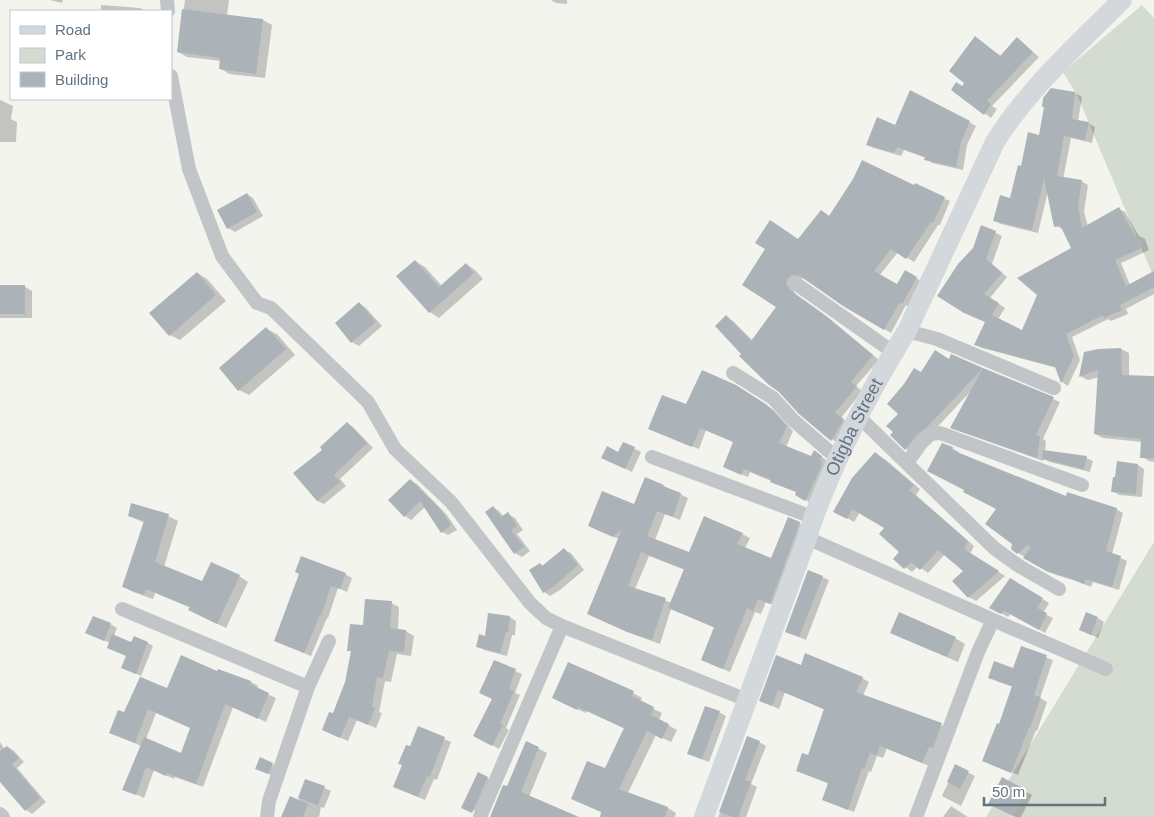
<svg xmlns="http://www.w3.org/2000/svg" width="1154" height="817" font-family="Arial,sans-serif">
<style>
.green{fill:#d4dbd0}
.shadow{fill:#0003;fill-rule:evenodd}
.building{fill:#acb3b8}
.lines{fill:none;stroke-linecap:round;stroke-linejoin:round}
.street{stroke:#c1c5c8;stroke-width:14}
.secondary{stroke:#d3d8dc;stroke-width:20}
.labels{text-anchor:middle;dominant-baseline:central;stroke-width:5;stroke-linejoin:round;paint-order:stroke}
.street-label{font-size:18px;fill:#627381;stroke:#fff}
</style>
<rect width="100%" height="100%" fill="#f4f4ef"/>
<!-- green -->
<path class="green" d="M1142,5L1154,18V278L1078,97L1063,72Z
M1154,542V817H986Z"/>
<!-- shadow -->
<path class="shadow" d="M50,0H63L62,3Z
M185,0H229L227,15L263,20L272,25L265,78L229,74L220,68L221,61L187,57L178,52Z
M551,0H567V4L556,3Z
M101,5L140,8L146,11H101Z
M975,38L1001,56L1018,39L1039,57L992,106L997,109L991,118L952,89L963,88Z
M1052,90L1075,93L1082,97L1078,121L1088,123L1095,127L1092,143L1071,138L1063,179L1081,181L1088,185L1084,212L1088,226L1119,209L1125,212L1139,236L1145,239L1149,250L1121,263L1130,285L1154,276V294L1126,309L1128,314L1111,321L1108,319L1072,337L1080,360L1068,386L1062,382L1057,368L982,348L976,345L986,322L965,312L974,248L982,226L1002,236L992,264L1007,277L990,298L1005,308L998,319L1022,331L1072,249L1063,229L1055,226L1048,191L1038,233L1001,224L995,221L1011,199L1022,168L1040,136Z
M0,100L13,106L11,119L17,122L16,142H0Z
M969,122L976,126L967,145L963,170L932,163L926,158L904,150L901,156L874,148L867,145L896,126Z
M915,186L950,201L940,225H938L914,262L898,252L879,276L897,286L906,272L923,282L908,307L906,305L891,333L844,305L806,279L799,278L792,287L796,295L829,318L879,360L856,386L862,391L841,418L850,424L838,444L800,413L743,354L726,317L733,321L753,341L778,307L798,240L822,211L830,217Z
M247,194L253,198L263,216L235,232L228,228Z
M415,261L425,267L442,286L466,264L475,270L483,279L439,318L430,312L398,276Z
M197,273L207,279L226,301L180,340L170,335Z
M0,286H24L32,291V318H0Z
M360,304L366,308L382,326L359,346L352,342Z
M266,329L277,334L295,355L249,395L239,390Z
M1121,349L1129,353V377L1154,378V462L1149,461L1142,457V442L1103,438L1095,434L1099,377L1088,380L1080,376Z
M952,356L1060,402L1043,439L1046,441L1045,451L1086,458L1093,461L1090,472L1050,462L1044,459L1043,461L959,431L971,391L913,453L906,449L892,435L894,432L900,414L922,373L950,360Z
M735,386L774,410L793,431L786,447L812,458L820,455L827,461L812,504L796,494L797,492L750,472L748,477L731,470L734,442L706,430L699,449L650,429L687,406Z
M347,423L353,427L373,448L340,479L346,486L324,504L317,501L324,450Z
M624,443L641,452L632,472L609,461L619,453Z
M952,448L959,452L958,454L1067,497L1116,509L1123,513L1112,554L1127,561L1119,590L1093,582L1091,587L1073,580L1056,575L1018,553L998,509L929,470Z
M878,455L886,460L920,489L916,495L974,546L970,554L1005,576L976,601L969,597L965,571L945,554L928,573L918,566L912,572L895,559L901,552L886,527L860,512L854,522L835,511Z
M1138,465L1144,469L1142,497L1119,495L1113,491Z
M646,478L688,498L680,520L665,514L655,540L690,554L742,534L750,538L745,548L772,559L799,523L806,527L778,607L766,602L761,614L755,612L730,672L710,664L715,628L671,609L660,644L635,635L589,614L619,539L597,530L635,505ZM649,556L685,570L672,603L635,589Z
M410,480L417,484L447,515L457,530L448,535L442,532L425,507L411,520L405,516Z
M493,507L499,511L504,517L508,514L515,518L523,530L517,534L530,551L522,557L515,553Z
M129,516H168L178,521L164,567L203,583L239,576L248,582L226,628L199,615L191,608L155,593L153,599L133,592L124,587L145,523Z
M564,550L571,553L584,570L560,590L550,596L544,592L540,564L544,566Z
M300,574H345L352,578L347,592L338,588L328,618H327L311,656L282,644Z
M822,577L829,580L806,640L786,632Z
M1010,579L1049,603L1043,613L1053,618L1045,633L1011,613L1008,617L991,607Z
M391,603L399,607L398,631H406L414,636L411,656L397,654L391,682L385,681L379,712L382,713L376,728L357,720L348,741L331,734L334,715L347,682L352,652L349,650L364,627Z
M510,617L516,621L515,635H512L507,656L484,650L477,646Z
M1098,618L1104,622L1098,638L1087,633Z
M110,624L117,628L114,636L132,644L148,643L153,646L141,676L123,668L127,656L110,643L94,636Z
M902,638H955L965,644L958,662Z
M1022,648L1053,660L1040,698L1047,702L1037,731L1036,730L1018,775L990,764L1013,687L996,681L1014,669Z
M801,666L862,678L869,682L863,696L948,728L929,766L887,748L883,758L877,756L871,772L869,771L854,812L824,800L830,784L797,771L809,756L825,710L785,692L779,709L761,701Z
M515,671L522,674L515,693L520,695L506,728L509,730L499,749L474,735Z
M218,673L251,682L258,686L257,689L276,698L266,722L233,707L203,787L175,777L174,779L154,770L144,798L124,789L141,746L111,733L125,714L141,677L167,690ZM156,713L191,728L182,754L146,739Z
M633,693L642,698L640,702L662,713L659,720L677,730L671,742L656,735L628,793L668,808L676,813L675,817H605L606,770L625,729L587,711L586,713L563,703Z
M719,712L726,716L709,762L695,757Z
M418,728L451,742L437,780L434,779L425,800L394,786Z
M0,742L5,750L8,747L14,751L24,762L17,768L46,802L32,814L26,810L0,781Z
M526,742L547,753L529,797L571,817H493L508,788Z
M759,742L766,746L751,784L757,787L746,817H718Z
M272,764L275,766L271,775L260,770Z
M956,766L975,776L961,806L942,796Z
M487,778L494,782L480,813L470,809Z
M1002,779L1032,795L1021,817H1016L996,807Z
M306,780L331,791L324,808L321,807L319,817H287L298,801Z
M951,806L957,810L968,817H943Z"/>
<!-- building -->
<path class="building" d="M182,9L263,19L256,74L219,69L220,58L177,52Z
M975,36L1000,56L1017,37L1033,52L987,101L991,104L984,115L951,90L956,82L962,86L964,83L949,71Z
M1051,88L1075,92L1072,119L1089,122L1085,140L1064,136L1057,176L1082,180L1078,207L1082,228L1119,207L1135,236L1138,234L1144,247L1115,260L1126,286L1154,271V287L1120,305L1122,310L1104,318L1103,315L1066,334L1074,356L1061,383L1055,367L974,345L985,322L964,313L937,296L958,264L973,248L981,225L996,231L986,259L1002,273L984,294L999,303L992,315L1022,330L1037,295L1017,278L1071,248L1060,225L1054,227L1044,178L1032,230L993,221L1000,195L1010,198L1018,165L1021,166L1028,132L1039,135L1044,107H1042L1043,98Z
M910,90L970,121L961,142L956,167L924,160L925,157L897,147L894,153L866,145L877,117L895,125Z
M862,160L914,185L915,183L945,197L933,223L931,222L906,259L891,249L874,271L897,284L905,270L917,277L902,304L899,303L884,330L843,306L800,276L792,275L788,278L786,283L790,290L822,313L873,355L851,382L857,386L835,413L844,419L831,441L799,414L779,392L769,385L739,356L741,354L715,326L726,315L751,341L776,307L742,285L765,249L755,243L770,220L798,239L821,210L829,216L853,179Z
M247,193L257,212L227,229L217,210Z
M415,260L439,287L466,263L474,273L429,313L396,276Z
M197,272L216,295L169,336L149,313Z
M0,285H25V314H0Z
M359,302L376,322L351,343L335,323Z
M266,327L286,349L238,391L219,368Z
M1121,348L1122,375L1154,376V458H1140L1141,439L1094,434L1098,370L1079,377L1084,352L1098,349Z
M935,350L949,359L951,354L983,368L928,426L916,436L905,450L890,435L893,432L886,426L898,414L887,404L904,384L914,368L921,372Z
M983,368L1054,397L1036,435L1040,436L1037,458L950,428Z
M702,370L736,385L767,405L787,426L779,443L811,456L814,450L822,456L820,460L822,461L821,465H822L805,501L795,495L796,492L770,482L771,480L744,469L741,475L723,467L733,442L700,428L692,447L648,429L662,395L686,404Z
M347,422L367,443L334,475L340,482L317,501L293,473L322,450L320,447Z
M623,442L635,447L625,469L601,458L607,446L618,452Z
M942,443L953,447L952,450L1066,496L1067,492L1117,508L1106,551L1121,556L1112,587L1086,579L1084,584L1066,577L1048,572L1023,558L1031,547L1028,545L1017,554L1011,549L1012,544L985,524L996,509L963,492L964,490L927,471Z
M1043,450L1087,456L1084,469L1042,459Z
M875,452L914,485L909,490L968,541L964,549L999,571L968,598L952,581L963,571L938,550L920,570L911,562L904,569L893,559L899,552L879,534L884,528L852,509L847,519L833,512L852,478Z
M1117,461L1138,464L1136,494L1111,492L1113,477H1115Z
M645,477L664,485L663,486L681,493L673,517L657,511L647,536L689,552L704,516L743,533L737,544L771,558L788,517L800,522L770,604L758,599L753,611L747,608L723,669L701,660L714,627L668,608L684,569L641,552L628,586L666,598L652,640L627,632L587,614L622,529L613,537L588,526L602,491L634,504Z
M410,479L441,510L451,525L441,533L420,501L404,517L388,500Z
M131,503L169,514L155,562L202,581L211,562L240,575L217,624L188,610L190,607L146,589L144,595L122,587L144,521L128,516Z
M493,506L501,517L508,512L517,526L511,530L524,547L514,554L485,512Z
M564,548L578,565L553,587L543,593L529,570L540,563L542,566Z
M301,556L346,573L340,589L331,586L321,615H320L304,653L274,641L299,574L295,572Z
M808,570L823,576L799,637L785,632Z
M1010,578L1043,598L1037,608L1047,613L1039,630L1004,611L1001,614L989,608Z
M365,599L392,601L390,628L406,630L404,652L389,651L383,678L377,677L372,707L375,708L368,725L349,717L340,738L322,730L329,712L333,713L345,682L351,651H347L350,624L363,625Z
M899,612L956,637L947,657L890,633Z
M1086,612L1098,617L1091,635L1079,630Z
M488,613L510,616L508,632H506L500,653L476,647L479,634L485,636Z
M93,616L111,623L104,641L85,633Z
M112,634L131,642L134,636L148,642L136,674L121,668L126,656L107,648Z
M1021,646L1047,655L1034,695L1041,697L1030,728H1029L1011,773L982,761L997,723L999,724L1012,686L988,678L994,661L1013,668Z
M805,653L863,677L856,692L942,723L933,748L929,747L922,763L880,746L877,755L870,753L864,769L862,768L848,810L822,800L828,783L796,771L802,753L808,755L824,709L778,690L772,706L759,701L776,655L801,665Z
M181,655L217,671L218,669L251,681L250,684L269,693L258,719L225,704L196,784L167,773L166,776L146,767L136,795L122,790L144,737L181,753L190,728L148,709L135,743L109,733L118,710L124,712L140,677L167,688Z
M494,660L516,669L509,688L514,691L500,724L503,725L492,746L473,736L492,699L479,693Z
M568,662L634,691L632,696L654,707L651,715L669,724L662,739L647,731L619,789L668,807L665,817H600L601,812L571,799L587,761L605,768L624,728L578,707L577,710L552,698Z
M705,706L720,711L702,759L687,754Z
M418,726L445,737L430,777L427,776L418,797L393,787L402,765L398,764L406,745L410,746Z
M747,736L760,741L745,780L751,782L738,817H733L719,812Z
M526,741L539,747L521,792L579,817H490L503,785L507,786Z
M7,746L19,758L12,764L40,798L25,811L0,782V751Z
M260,757L273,763L268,774L255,769Z
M955,764L969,771L960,789L947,782Z
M478,772L488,777L472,813L461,808Z
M1002,777L1026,790L1013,816L988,804Z
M305,779L325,786L318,805L298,798Z
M290,796L308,804L303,817H281Z"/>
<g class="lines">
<!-- street -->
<path class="street" d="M167,0L168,11
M171,76L189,169L222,256L257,303L271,308L368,402L395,449L451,502L530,603L546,618L562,626L747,700
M795,283L893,352
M907,331L937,339L1054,388
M733,373L773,398L793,420L838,459
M858,416L994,548L1019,566L1059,589
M652,457L812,517
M907,463L922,442L931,434L940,433L1082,485
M807,538L993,620L978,652L916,817
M122,609L308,687
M993,620L1106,669
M0,814L3,817
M267,817L269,801L308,687L329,641
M480,817L562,626"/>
<!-- secondary -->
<path class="secondary" id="s1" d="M704,817L807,538C814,512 825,488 836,463C857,417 880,373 907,331L995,142C1029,88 1077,45 1122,0"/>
</g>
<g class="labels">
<!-- street labels -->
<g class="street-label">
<text stroke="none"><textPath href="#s1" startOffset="418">Otigba Street</textPath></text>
</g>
</g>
<!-- legend -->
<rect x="10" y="10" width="162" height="90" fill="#ffffff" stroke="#c0c7cd"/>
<rect x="20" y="26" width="25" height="8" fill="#d3d8dc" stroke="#c0c7cd"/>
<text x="55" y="35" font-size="15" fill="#627381">Road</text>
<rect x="20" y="48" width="25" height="15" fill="#d4dbd0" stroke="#c0c7cd"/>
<text x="55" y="60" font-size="15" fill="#627381">Park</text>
<rect x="20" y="72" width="25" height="15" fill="#acb3b8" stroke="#c0c7cd"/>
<text x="55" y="85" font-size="15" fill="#627381">Building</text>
<!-- scale -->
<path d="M984 797v8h121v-8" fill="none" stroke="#627381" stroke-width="2.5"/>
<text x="992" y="797" font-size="15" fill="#627381" stroke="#ffffff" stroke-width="4" paint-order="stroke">50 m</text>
</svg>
